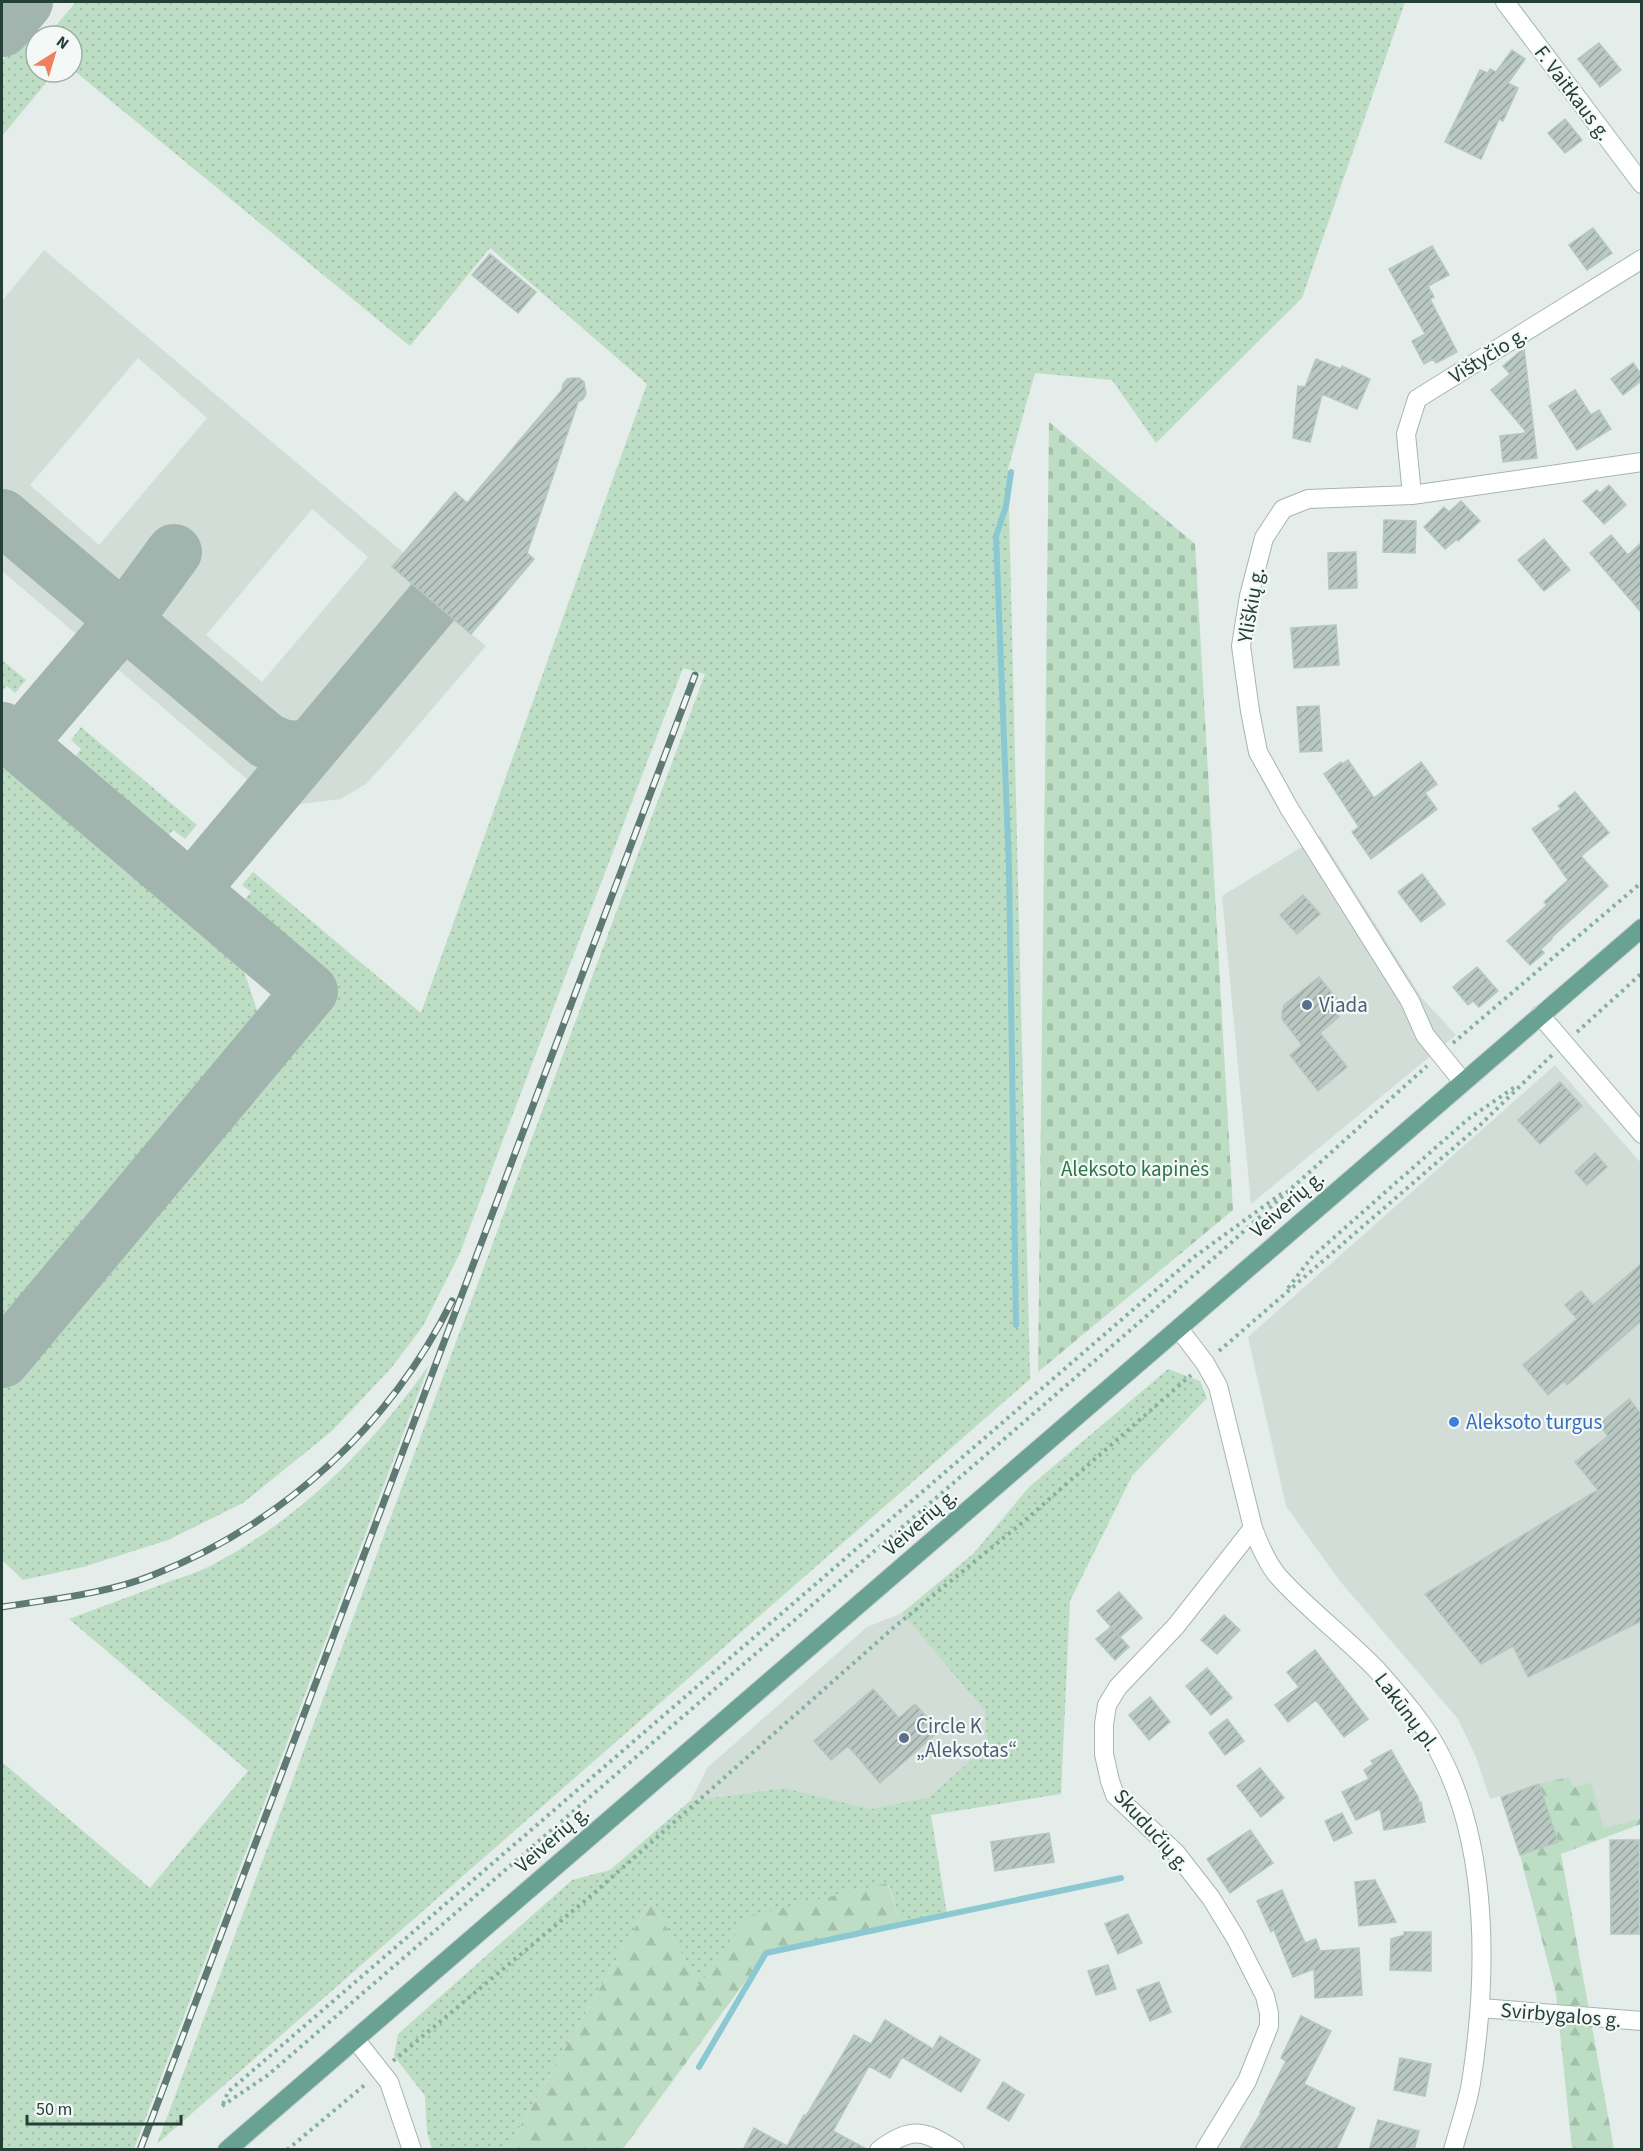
<svg xmlns="http://www.w3.org/2000/svg" width="1643" height="2151" font-family="'Source Sans 3',sans-serif">
<style>
.built{fill:#d2ddd8;fill-rule:evenodd}
.grass{fill:url(#grass-dots)}
.forest{fill:url(#forest-firs)}
.cemetery{fill:url(#cemetery-stones)}
.lines{fill:none;stroke-linecap:round;stroke-linejoin:round}
.stream{stroke:#8cc8d1;stroke-width:6}
.taxiway{stroke:#a1b4ae;stroke-width:56}
.building{fill:url(#building-hatch);stroke:#b6c7c0;stroke-width:1.5}
.minor-casing{stroke:#a6b5b0;stroke-width:20}
.major-casing{stroke:#c1c9c7;stroke-width:20}
.path{stroke:#84b0a2;stroke-width:4;stroke-dasharray:3 4.5;stroke-linecap:butt}
.minor{stroke:#fff;stroke-width:18}
.major{stroke:#69a292;stroke-width:18}
.rail-casing{stroke:#5e7a72;stroke-width:7}
.rail{stroke:#f4f9f7;stroke-width:4.5;stroke-dasharray:14;stroke-linecap:butt}
.service-dot{fill:#5c6f8a;stroke:#f4f9f7;stroke-width:2}
.shop-dot{fill:#3f7fe0;stroke:#f4f9f7;stroke-width:2}
.labels{text-anchor:middle;dominant-baseline:central;stroke-width:4.5;stroke-linejoin:round;paint-order:stroke}
.street-label{font-size:21px;fill:#233f37;stroke:#f4f9f7}
.service-label{font-size:21px;fill:#4e5e75;stroke:#f4f9f7;text-anchor:start}
.park-label{font-size:21px;fill:#2d7548;stroke:#f4f9f7}
.shop-label{font-size:21px;fill:#366cbe;stroke:#f4f9f7;text-anchor:start}
</style>
<defs>
<pattern id="grass-dots" width="8" height="8" patternUnits="userSpaceOnUse" patternTransform="scale(1.5)"><rect width="8" height="8" fill="#bddec5"/><path d="M2 2h.1M6 6h.1" fill="none" stroke="#a2c0aa" stroke-width="1.8" stroke-linecap="round"/></pattern>
<pattern id="forest-firs" width="22" height="20" patternUnits="userSpaceOnUse" patternTransform="scale(1.5)"><rect width="22" height="20" fill="#bddec5"/><path d="M5 1l3.5 6h-7zM16 11l3.5 6h-7z" fill="#a2c0aa"/></pattern>
<pattern id="cemetery-stones" width="16" height="16" patternUnits="userSpaceOnUse" patternTransform="scale(1.5)"><rect width="16" height="16" fill="#bddec5"/><path d="M2 7V4a2 2 0 0 1 4 0v3zM10 15v-3a2 2 0 0 1 4 0v3z" fill="#a2c0aa"/></pattern>
<pattern id="building-hatch" width="6" height="6" patternUnits="userSpaceOnUse" patternTransform="scale(1.5)"><rect width="6" height="6" fill="#b9c8c2"/><path d="M-1 1l2-2M0 6l6-6M5 7l2-2" fill="none" stroke="#96a49e"/></pattern>
</defs>
<rect width="100%" height="100%" fill="#e4ede9"/>
<!-- built -->
<path class="built" d="M44,250L404,553L392,568L486,646L397,750L366,784L340,799L292,805L268,797L2,571V301ZM138,358L207,418L99,545L30,485ZM312,509L368,557L262,682L206,635Z
M1320,836L1422,998L1456,1035L1251,1204L1222,896Z
M1555,1065L1641,1163V1818L1604,1828L1591,1782L1573,1787L1539,1784L1490,1799L1476,1757L1458,1719L1339,1580L1286,1506L1248,1337Z
M902,1613L985,1711L987,1746L929,1797L871,1809L784,1788L690,1801L708,1767L867,1627Z"/>
<!-- grass -->
<path class="grass" d="M76,2H1405L1302,298L1156,443L1112,380L1035,373L1008,469L1030,1379L157,2144L705,674L683,668L460,1253L423,1326L392,1367L332,1431L243,1503L168,1540L83,1567L23,1580L2,1560V1383L338,988L240,905L251,892L242,885L253,872L421,1013L647,384L490,248L410,346L72,69V36H47Z
M28,30L36,37V72H55L2,136V61Z
M2,660L26,680L15,693L7,686L2,691Z
M81,727L197,825L185,839L173,830L164,841L71,762L81,749L71,740Z
M2,755L239,956L261,1022L2,1328Z
M429,1365L134,2149H2V1762L150,1888L248,1771L69,1619C100,1607 132,1596 163,1584C178,1578 195,1574 210,1566C298,1521 373,1445 429,1365Z
M1168,1369L1200,1381L1207,1398L1132,1476L1070,1601L1061,1794L931,1815L947,1914L900,1924L889,1884L699,1985L651,1900L507,2149H432L427,2132L425,2096L394,2056L398,2034L572,1880L610,1870L690,1801L784,1788L871,1809L929,1797L987,1746L985,1711L902,1613L974,1553L1029,1487Z"/>
<!-- forest -->
<path class="forest" d="M1569,1777L1573,1787L1591,1782L1604,1828L1641,1818V1824L1561,1854L1614,2149H1572L1556,1994L1520,1855L1558,1842L1539,1784Z
M888,1883L900,1924L766,1953L623,2149H507L651,1900L699,1985L748,1916Z"/>
<!-- cemetery -->
<path class="cemetery" d="M1049,422L1195,544L1233,1210L1038,1372Z"/>
<g class="lines">
<!-- stream -->
<path class="stream" d="M1011,472L1006,506L996,536L1009,868L1016,1325
M699,2067L766,1953L1121,1878"/>
<!-- taxiway -->
<path class="taxiway" d="M2,29L25,2
M2,517L267,741L284,748L308,749
M2,730L310,991L2,1360
M18,744L124,620L174,552
M191,890L433,602"/>
</g>
<!-- building -->
<path class="building" d="M1599,43L1621,70L1600,87L1578,59Z
M1512,50L1525,59L1508,83L1518,88L1503,121L1499,119L1481,159L1445,142L1480,70L1488,73L1490,69L1496,72Z
M1565,119L1582,140L1565,153L1548,133Z
M1593,228L1612,253L1587,270L1569,245Z
M1432,246L1449,275L1428,286L1434,297L1430,299L1457,352L1436,363L1433,359L1424,364L1412,341L1425,334L1389,269Z
M490,254L536,292L518,313L472,275Z
M1524,348L1537,458L1503,462L1500,436L1527,433L1491,390L1510,374L1503,366Z
M1316,359L1341,369L1342,366L1370,379L1357,409L1322,394L1310,442L1293,438L1298,386L1305,387Z
M1633,363L1641,374V381L1623,395L1611,379Z
M573,378H579L584,382L586,394L583,399L578,402L527,553L534,559L471,634L392,567L455,492L467,503L562,390L563,384L567,379Z
M1575,390L1591,415L1599,410L1611,429L1577,450L1549,406Z
M1609,485L1626,505L1604,524L1583,501L1597,490L1600,493Z
M1461,501L1480,521L1458,541L1457,539L1445,549L1424,527L1444,507L1449,512Z
M1384,520L1416,521L1415,553L1383,552Z
M1611,535L1628,555L1641,543V612L1590,553Z
M1544,539L1570,570L1544,591L1518,560Z
M1356,552L1357,588L1329,589L1328,553Z
M1336,625L1339,665L1294,668L1291,628Z
M1319,706L1322,751L1300,752L1297,707Z
M1348,760L1374,798L1421,762L1437,784L1425,793L1437,809L1371,859L1352,832L1359,827L1324,774L1341,762L1342,764Z
M1575,792L1609,833L1581,856L1608,886L1551,938L1552,939L1541,949L1544,953L1530,965L1507,941L1547,905L1544,902L1568,880L1532,829L1561,809L1558,806Z
M1422,874L1445,904L1421,922L1398,892Z
M1303,895L1320,914L1297,934L1280,915Z
M1477,967L1498,991L1479,1007L1473,1001L1468,1005L1453,987Z
M1319,977L1337,999L1330,1005L1339,1017L1320,1033L1347,1067L1318,1091L1290,1055L1302,1045L1282,1019V1012L1284,1005Z
M1560,1082L1582,1106L1540,1144L1518,1120Z
M1595,1153L1607,1167L1587,1185L1575,1172Z
M1641,1264V1321L1567,1385L1564,1381L1548,1395L1523,1365L1577,1319L1565,1305L1581,1291L1593,1305Z
M1629,1399L1641,1414V1621L1528,1677L1513,1646L1481,1664L1425,1594L1598,1490L1575,1462L1608,1436L1599,1424Z
M1119,1592L1142,1618L1120,1637L1097,1611Z
M1224,1615L1240,1630L1217,1654L1201,1640Z
M1111,1627L1129,1647L1115,1660L1096,1639Z
M1315,1650L1368,1719L1344,1737L1316,1700L1288,1722L1275,1705L1299,1687L1287,1672Z
M1207,1668L1232,1698L1211,1715L1186,1686Z
M873,1689L899,1718L915,1704L939,1731L880,1783L848,1746L831,1760L814,1741Z
M1150,1697L1170,1722L1149,1740L1129,1715Z
M1227,1719L1244,1741L1225,1755L1209,1733Z
M1391,1750L1418,1797L1419,1803L1421,1802L1425,1822L1384,1830L1380,1809L1356,1820L1342,1792L1369,1779L1364,1770L1374,1764L1371,1761Z
M1260,1768L1284,1798L1261,1817L1237,1786Z
M1539,1784L1558,1842L1520,1855L1501,1797Z
M1342,1813L1352,1833L1334,1841L1325,1821Z
M1250,1830L1273,1863L1230,1893L1207,1859Z
M1049,1833L1054,1862L995,1871L991,1842Z
M1610,1840H1639V1934H1611Z
M1375,1880L1396,1922L1359,1926L1355,1882Z
M1282,1890L1305,1943L1316,1939L1320,1951L1359,1948L1362,1995L1315,1998L1314,1969L1293,1977L1274,1930L1271,1932L1257,1901Z
M1128,1914L1142,1943L1118,1954L1105,1924Z
M1404,1932H1431V1971L1390,1970L1391,1939L1404,1935Z
M1108,1965L1116,1989L1096,1995L1088,1971Z
M1159,1982L1171,2012L1150,2021L1137,1990Z
M1301,2016L1331,2031L1304,2084L1355,2108L1336,2150H1239L1261,2113L1260,2112L1286,2061L1281,2058Z
M885,2020L933,2049L940,2036L980,2060L961,2092L902,2057L890,2078L869,2066L833,2131L868,2150H743L754,2128L787,2146L804,2115L806,2116L854,2035L871,2044Z
M1400,2058L1431,2064L1425,2096L1394,2090Z
M1003,2082L1024,2095L1009,2121L987,2108Z
M1378,2120L1419,2131L1414,2150H1369Z"/>
<g class="lines">
<!-- minor casing -->
<g class="minor-casing">
<path id="minor" d="M1505,2L1642,184
M1412,495L1406,434L1417,399L1642,259
M1540,1015L1642,1134
M1463,1082L1425,1035L1410,1001L1289,808L1258,752L1250,711L1241,646L1249,596L1264,538L1283,509L1308,499L1412,495L1642,462
M1179,1329L1205,1363L1218,1386L1253,1528C1259,1544 1267,1563 1278,1576C1308,1610 1346,1637 1377,1670C1401,1697 1426,1725 1442,1758C1490,1853 1487,1981 1471,2083C1467,2106 1459,2128 1453,2150
M1481,2008L1642,2021
M355,2039L389,2082L412,2150
M879,2150C911,2127 923,2129 955,2150
M1205,2150L1247,2081L1269,2026V2013L1265,1996L1235,1937L1211,1898L1176,1853L1115,1795L1110,1781L1104,1754V1724L1107,1705L1118,1687L1176,1626L1253,1528"/>
</g>
<!-- major casing -->
<g class="major-casing">
<path id="major" d="M227,2150L1642,928"/>
</g>
<!-- path -->
<path class="path" d="M1577,1032L1642,973
M1453,1043L1642,882
M1288,1288L1312,1257L1468,1119L1515,1087
M1219,1351L1480,1125L1552,1055
M393,2061L593,1894L892,1629L1023,1522L1191,1375
M223,2104L228,2092L1194,1257L1285,1191
M222,2106L268,2075L1223,1250L1427,1066
M287,2150L367,2083"/>
<!-- minor -->
<use href="#minor" class="minor"/>
<!-- major -->
<use href="#major" class="major"/>
<!-- rail casing -->
<g class="rail-casing">
<path id="rail" d="M2,1607C51,1599 106,1594 153,1575C283,1524 390,1426 452,1301
M140,2150L695,675"/>
</g>
<!-- rail -->
<use href="#rail" class="rail"/>
</g>
<!-- markers -->
<g class="service-dot">
<circle cx="1307" cy="1005" r="6"/>
<circle cx="904" cy="1738" r="6"/>
</g>
<circle class="shop-dot" cx="1454" cy="1422" r="6"/>
<g class="labels">
<!-- street labels -->
<g class="street-label">
<text transform="translate(1573 93) rotate(53)">F. Vaitkaus g.</text>
<text transform="translate(1488 355) rotate(-32)">Vištyčio g.</text>
<text transform="translate(1251 605) rotate(-80)">Yliškių g.</text>
<text transform="translate(1287 1204) rotate(-41)">Veiverių g.</text>
<text transform="translate(920 1522) rotate(-41)">Veiverių g.</text>
<text transform="translate(1407 1712) rotate(53)">Lakūnų pl.</text>
<text transform="translate(1152 1830) rotate(48)">Skudučių g.</text>
<text transform="translate(552 1839) rotate(-41)">Veiverių g.</text>
<text transform="translate(1561 2015) rotate(5)">Svirbygalos g.</text>
</g>
<!-- service labels -->
<g class="service-label">
<text x="1319" y="1005">Viada</text>
<text x="916" y="1726">Circle K<tspan x="916" dy="24">„Aleksotas“</tspan></text>
</g>
<!-- park labels -->
<g class="park-label">
<text x="1135" y="1169">Aleksoto kapinės</text>
</g>
<!-- shop labels -->
<g class="shop-label">
<text x="1466" y="1422">Aleksoto turgus</text>
</g>
</g>
<!-- border -->
<rect width="1643" height="2151" fill="none" stroke="#233f37" stroke-width="6"/>
<!-- north arrow -->
<g transform="translate(54 54) rotate(37)"><circle r="28" fill="#f4f9f7" stroke="#a0afaa" stroke-width="1.5"/>
<path d="M0-4.5L10 22L0 15L-10 22Z" fill="#f17f5e"/>
<text y="-9" font-size="16" font-weight="bold" text-anchor="middle" fill="#233f37">N</text>
</g>
<!-- scale -->
<path d="M27 2115v9h154v-9" fill="none" stroke="#233f37" stroke-width="3"/>
<text x="36" y="2115" font-size="18" fill="#233f37" stroke="#f4f9f7" stroke-width="4.5" paint-order="stroke">50 m</text>
</svg>
